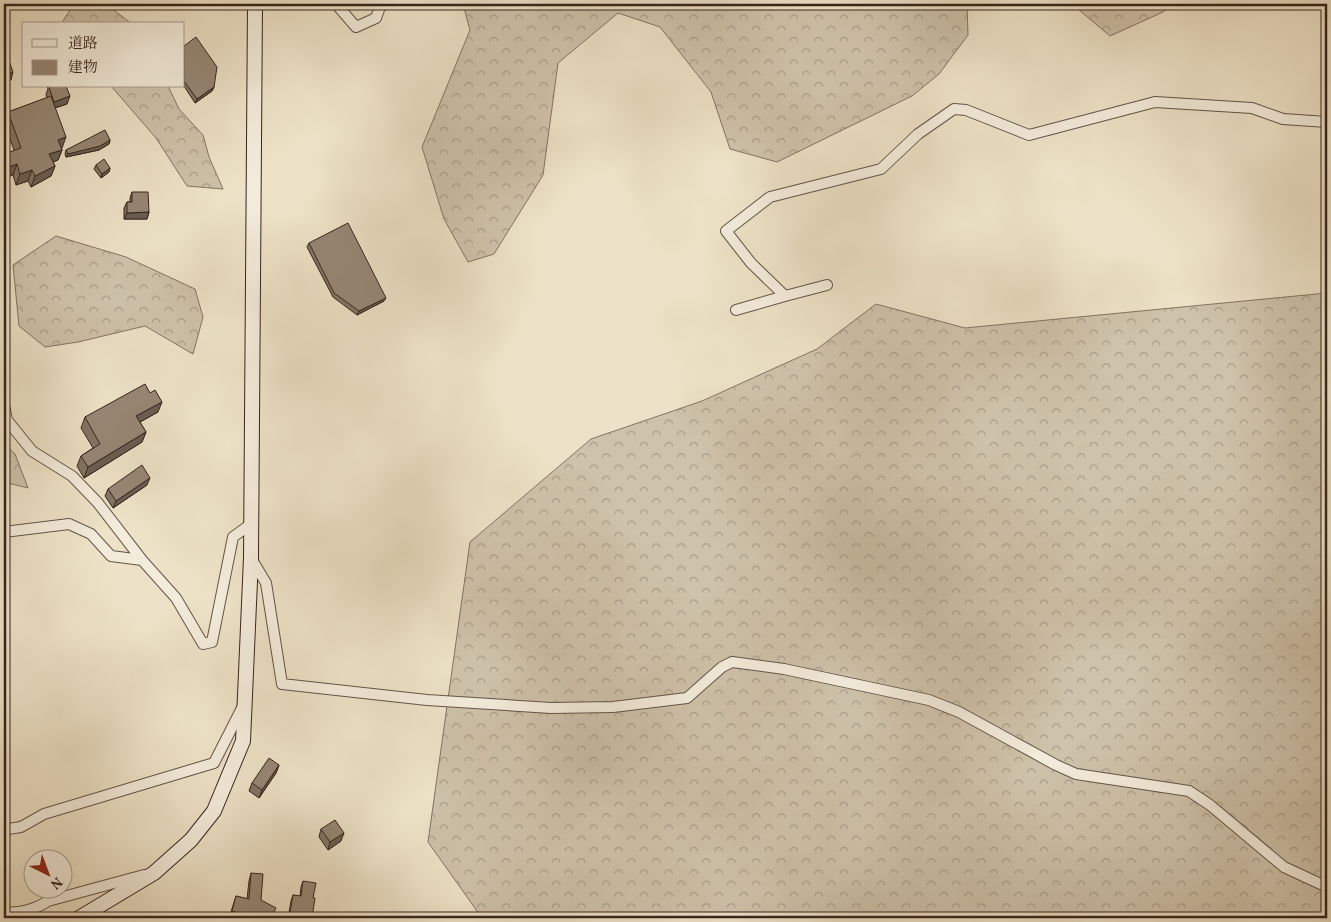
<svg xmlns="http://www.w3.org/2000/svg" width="1331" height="922" font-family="Vollkorn,'Noto Serif JP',serif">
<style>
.forest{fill:url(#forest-crowns);stroke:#827464}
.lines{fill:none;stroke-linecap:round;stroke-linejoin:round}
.street-casing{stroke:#645448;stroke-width:12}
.secondary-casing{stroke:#37251d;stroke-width:16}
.street{stroke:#f3ecdb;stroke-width:10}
.secondary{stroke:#f3ecdb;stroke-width:14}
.wall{fill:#817465;stroke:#37251d}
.shaded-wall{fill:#695e52;stroke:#37251d}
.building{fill:#968775;stroke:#37251d}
</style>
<defs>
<pattern id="forest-crowns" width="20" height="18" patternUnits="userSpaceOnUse" patternTransform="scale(1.25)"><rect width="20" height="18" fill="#cec2aa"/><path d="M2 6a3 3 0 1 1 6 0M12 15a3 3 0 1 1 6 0" fill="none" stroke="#a89d8a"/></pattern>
</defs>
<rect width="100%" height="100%" fill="#ede2c7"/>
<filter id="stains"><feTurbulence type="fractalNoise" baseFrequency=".004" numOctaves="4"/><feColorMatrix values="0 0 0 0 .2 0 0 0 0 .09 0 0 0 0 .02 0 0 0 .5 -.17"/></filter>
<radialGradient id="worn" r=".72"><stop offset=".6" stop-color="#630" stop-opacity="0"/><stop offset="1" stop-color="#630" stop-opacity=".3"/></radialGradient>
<!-- forest -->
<path class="forest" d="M74,4H106L132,24H61Z
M463,4H967L968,35L939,74L912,96L777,162L730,149L711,92L660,27L618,13L558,63L543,175L494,254L468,262L444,219L422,147L470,30Z
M1072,4H1172L1163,12L1110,36Z
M111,86H168L179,109L203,135L209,157L223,189L187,186L156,138Z
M56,236L126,257L195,289L203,317L193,354L145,326L78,342L45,347L19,326L13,265Z
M1327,293V918H482L428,842L470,542L591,439L702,401L817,349L876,304L965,328Z
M4,443L15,454L28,488L4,482Z"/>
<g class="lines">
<!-- street casing -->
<g class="street-casing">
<path id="street" d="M336,4L356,27L376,18L381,4
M827,285L785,296L751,263L726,231L770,197L881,169L918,134L954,109L966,110L1029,135L1155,102L1252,108L1283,119L1327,122
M736,310L785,296
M4,405L7,420L32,451L72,476L98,503L142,560L176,598L203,644L212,642L233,537L251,524
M4,532L69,524L91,534L111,556L142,560
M251,558L266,583L282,684L427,700L551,708L613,707L687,698L722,667L732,662L784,669L929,700L959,712L1056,765L1076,774L1189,791L1210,805L1284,867L1327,887
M4,826L8,829L21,827L44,814L214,763L243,706
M4,912C19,914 36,909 48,901L144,875"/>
</g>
<!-- secondary casing -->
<g class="secondary-casing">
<path id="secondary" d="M79,918L154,873L191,840L214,811L243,741L251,558L255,4"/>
</g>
<!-- street -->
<use href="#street" class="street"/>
<!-- secondary -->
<use href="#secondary" class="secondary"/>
</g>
<!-- wall -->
<path class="wall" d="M184,46L214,87L212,91L195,103L184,86Z
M47,86H66L67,104L55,108L62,150L58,160L53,162L55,166L51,176L31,187L28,181L16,185L13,175L14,150L4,122L8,112L47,98L46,94L48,89Z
M110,140L109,144L99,150L66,157L65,154L66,150Z
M96,165L110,168L109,172L101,178L94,169Z
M132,192L149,212L147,219H124V208L127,202H130V198Z
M309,243L384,301L357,315L333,297L307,247Z
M158,412L140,422L146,432L142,442L84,478L77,466L81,456L93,448L81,428L85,417Z
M147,485L113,508L105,496L108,489Z
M279,765L276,773L259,798L249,791L252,783Z
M321,829L341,841L328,850L319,837Z
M251,873L261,900L272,918H229L236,896L247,899L249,881Z
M303,881L313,898L312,918H288L291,901L293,895L300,896L301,887Z"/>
<!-- shaded-wall -->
<path class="shaded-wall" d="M13,72L11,80L4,82V76Z
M214,87L212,91L195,103L197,99Z
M70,96L67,104L51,109L54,102Z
M66,137L62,148L54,151L58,140Z
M110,140L109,144L99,150L66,157L68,154Z
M62,150L58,160L45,165L49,154Z
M17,164L13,175L4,178V169Z
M55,166L51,176L31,187L35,176Z
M110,168L109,172L101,178L102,174Z
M32,170L28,181L16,185L20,174Z
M149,212L147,219H124L127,213Z
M386,298L384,301L357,315L359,311Z
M162,402L158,412L133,426L136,416Z
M146,432L142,442L84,478L88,467Z
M150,478L147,485L113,508L116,501Z
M279,765L276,773L259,798L262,790Z
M344,833L341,841L328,850L330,842Z"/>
<!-- building -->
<path class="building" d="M196,37L217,67L214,87L197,99L184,81V46Z
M8,58L13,72L4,76V60Z
M49,86H66L70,96L54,102L49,87Z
M51,96L66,137L58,140L62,150L49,154L55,166L35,176L32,170L20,174L17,164L4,169V154L21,148L8,112Z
M105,130L110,140L100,146L68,154L66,150Z
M104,159L110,168L102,174L96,165Z
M132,192H148L149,212L127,213V202H132Z
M348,223L386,298L359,311L334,293L309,243Z
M145,384L150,393L155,390L162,402L136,416L146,432L88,467L81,456L100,444L85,417Z
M142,465L150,478L116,501L108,489Z
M269,758L279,765L262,790L252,783Z
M335,820L344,833L330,842L321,829Z
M251,873L263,874L261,900L276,908L271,918H248L249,916L232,911L236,896L249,899Z
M303,881L316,883L313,898H315L312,918H289L293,895L301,896Z"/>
<!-- margin -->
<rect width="1331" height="922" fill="none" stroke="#ede2c7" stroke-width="20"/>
<rect x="5" y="5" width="1321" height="912" fill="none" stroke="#37251d" stroke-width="2.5"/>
<rect x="10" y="10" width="1311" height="902" fill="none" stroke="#37251d"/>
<!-- legend -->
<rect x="22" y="22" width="162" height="65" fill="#f3ecdb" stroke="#a89c8f"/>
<rect x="32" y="39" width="25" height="8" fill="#f3ecdb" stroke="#a89c8f"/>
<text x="68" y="48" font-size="15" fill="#37251d">道路</text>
<rect x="32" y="60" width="25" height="15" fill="#968775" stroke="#a89c8f"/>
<text x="68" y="72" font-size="15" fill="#37251d">建物</text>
<!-- north arrow -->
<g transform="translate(48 874) rotate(138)"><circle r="24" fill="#f3ecdb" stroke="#a89c8f"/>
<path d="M0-4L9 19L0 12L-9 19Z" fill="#8f2418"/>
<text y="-8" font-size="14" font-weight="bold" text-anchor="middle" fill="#37251d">N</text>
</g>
<rect width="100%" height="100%" filter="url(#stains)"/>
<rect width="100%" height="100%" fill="url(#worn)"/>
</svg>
